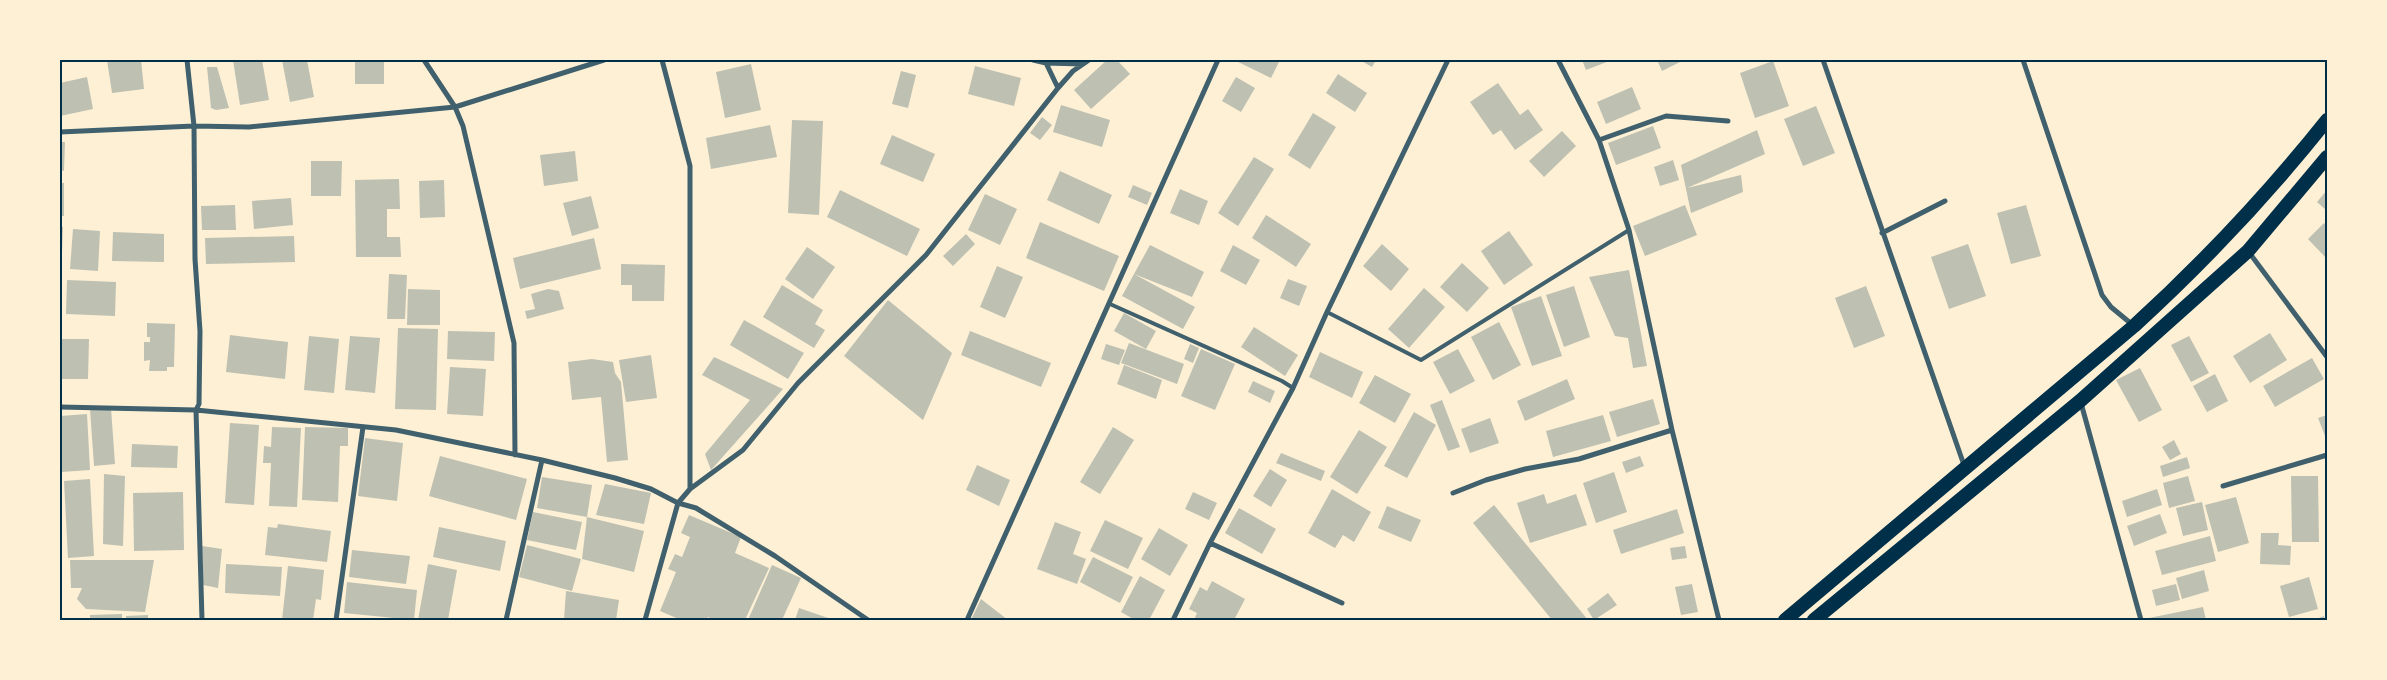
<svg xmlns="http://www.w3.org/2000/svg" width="2387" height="680" font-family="'Roboto Serif',serif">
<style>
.building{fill:#bec0b2}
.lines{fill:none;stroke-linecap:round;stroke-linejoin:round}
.service{stroke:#3f606c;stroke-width:4}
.minor{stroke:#3f606c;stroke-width:5}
.trunk{stroke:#003049;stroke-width:14}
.neatline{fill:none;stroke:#003049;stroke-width:2}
</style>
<rect width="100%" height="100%" fill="#fdf0d5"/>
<!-- building -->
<path class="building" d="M107,60H141L144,89L112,93Z
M233,60H262L269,100L240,105Z
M282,60H307L314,97L290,102Z
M355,60H384V84H355Z
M1107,60H1117L1130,74L1091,109L1074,90Z
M1234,60H1280L1271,78Z
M1360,60H1376L1372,67Z
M1582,60H1612L1586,70Z
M1657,60H1682V61L1662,71Z
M1773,61L1789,106L1755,118L1740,73Z
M751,64L761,110L725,118L716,72Z
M975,66L1021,78L1014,106L968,94Z
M207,67H217L229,108L216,110L211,108Z
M901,71L916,75L908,108L892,104Z
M1338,74L1367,93L1355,112L1326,93Z
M87,77L93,109L60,116V83Z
M1236,77L1255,88L1241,112L1222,101Z
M1498,83L1520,115L1528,109L1543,130L1515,150L1501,130L1493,135L1470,102Z
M1632,87L1641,109L1606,124L1597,102Z
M1061,105L1110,120L1102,147L1053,132Z
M1816,106L1835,153L1803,166L1784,119Z
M1313,113L1336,127L1310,169L1288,155Z
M1042,117L1052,125L1040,140L1030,133Z
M792,120L823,121L819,215L788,213Z
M770,125L777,157L711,169L706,138Z
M1653,126L1661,148L1616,165L1608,143Z
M1757,130L1765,154L1687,188L1741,175L1743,192L1691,213L1681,165Z
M1562,131L1576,146L1544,177L1529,161Z
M892,135L935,154L923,182L880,164Z
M60,142H65L64,171L60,170Z
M575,151L578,181L544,186L540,155Z
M1254,157L1274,169L1238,226L1218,213Z
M1673,160L1679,180L1660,186L1654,167Z
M311,161H342L341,196H311Z
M1060,171L1112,195L1099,224L1047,200Z
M399,179L400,209H387V237H400L401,257H356L355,180Z
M444,180L445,217L420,218L419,181Z
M60,183H64V216H60Z
M1133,185L1152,193L1147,205L1128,197Z
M1180,189L1208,201L1199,225L1170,213Z
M840,190L920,229L907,256L827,217Z
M2327,190V211L2317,202Z
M985,194L1017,209L1000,245L968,230Z
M591,196L599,228L572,236L563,203Z
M291,198L293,225L254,229L252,201Z
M235,205L236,230H202L201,206Z
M1685,205L1697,235L1645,256L1633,226Z
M2026,205L2041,256L2011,264L1997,213Z
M1266,215L1311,244L1296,267L1252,238Z
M1040,222L1119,256L1104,291L1026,258Z
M2324,223L2327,227V259L2308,239Z
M60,226L63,227L62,253H60Z
M73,229L100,231L98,271L70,269Z
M1509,231L1533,265L1504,285L1481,251Z
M113,232L164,234V262L112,261Z
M966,234L975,244L953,266L943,256Z
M294,236L295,262L206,264L205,238Z
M594,238L601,269L520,289L513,258Z
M1382,244L1409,269L1391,291L1363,266Z
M1968,244L1986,296L1949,309L1931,257Z
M1150,245L1204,272L1192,297L1134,274Z
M1233,245L1260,260L1246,285L1220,271Z
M807,247L835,267L813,299L785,279Z
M1462,263L1489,288L1467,312L1440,287Z
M621,264L665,265L664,301H632V285H621Z
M997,266L1023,277L1005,318L980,307Z
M1629,270L1647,366L1633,368L1628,338L1615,336L1589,277Z
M389,274L407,275L405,319H387Z
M1134,274L1195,307L1183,329L1122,296Z
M1288,279L1307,286L1299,306L1280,298Z
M67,280L116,282L115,316L66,314Z
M782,285L823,310L815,324L825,330L814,348L763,317Z
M1574,286L1590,337L1564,347L1546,295Z
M1866,286L1885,336L1854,348L1835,298Z
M1424,288L1445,307L1409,348L1388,329Z
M408,289L440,290V325H407Z
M548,289L559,291L564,309L527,319L525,311L535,309L531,294Z
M1541,296L1562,356L1532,366L1511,307Z
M888,300L952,353L923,420L844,356Z
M1124,313L1156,331L1146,349L1114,331Z
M744,320L804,353L788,379L730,345Z
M1499,322L1521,365L1493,380L1471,337Z
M147,323L175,324L174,367H167V371H149L150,360L144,361V342H150V337H147Z
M1254,327L1298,355L1285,376L1241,347Z
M398,328L438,329L436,410L395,409Z
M448,331L495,332L494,361L447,359Z
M970,331L1051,363L1041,387L961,355Z
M2270,333L2287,360L2250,383L2233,356Z
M230,335L288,342L285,379L226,372Z
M309,336L339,339L334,393L304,390Z
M350,336L380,338L375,393L345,390Z
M2189,336L2209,373L2191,382L2171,345Z
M60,339H89L88,379H60Z
M1129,343L1184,364L1177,384L1121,363Z
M1106,344L1125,350L1119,365L1101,359Z
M1190,344L1199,348L1193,363L1184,359Z
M1201,349L1235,364L1215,410L1181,396Z
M1458,349L1475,381L1450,394L1433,362Z
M1320,352L1363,372L1352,398L1309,377Z
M651,355L657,398L626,402L619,360Z
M714,357L783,389L711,470L705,454L750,400L702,375Z
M2312,358L2324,379L2275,407L2263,386Z
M592,359L613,362L615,373L621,382L628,460L607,462L601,397L572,400L568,362Z
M1124,365L1162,380L1156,399L1117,384Z
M450,367L486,369L483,416L447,414Z
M2140,368L2162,410L2139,422L2116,380Z
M2215,374L2228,401L2207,412L2193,386Z
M1375,375L1411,394L1395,423L1359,403Z
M1567,379L1575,399L1525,421L1517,401Z
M1253,381L1275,391L1270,403L1248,392Z
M1653,399L1660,424L1617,437L1609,412Z
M1442,400L1460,447L1448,451L1430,405Z
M111,408L115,464L94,466L90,409Z
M1414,412L1436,425L1407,478L1384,466Z
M87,414L90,470L61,472L60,416Z
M1603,415L1611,441L1553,457L1546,431Z
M2327,415V441L2318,418Z
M1490,418L1499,443L1470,453L1461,429Z
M230,423L259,425L254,505L225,503Z
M272,427L301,428L297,507L269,506L271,463H263L264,446L271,447Z
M305,427L348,428V446H340L338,502L302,500Z
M1113,427L1134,440L1100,494L1080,482Z
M1359,430L1387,447L1357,494L1330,477Z
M365,438L403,443L397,501L358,496Z
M2174,440L2181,454L2170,460L2162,447Z
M132,444L178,446L177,468L131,467Z
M1281,453L1325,471L1321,481L1276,463Z
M440,456L527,479L516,520L429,496Z
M1640,456L1644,466L1626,473L1622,462Z
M2187,457L2190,468L2163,477L2160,466Z
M977,465L1010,480L999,506L966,490Z
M1270,469L1287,480L1271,507L1253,496Z
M1614,472L1627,512L1596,523L1583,483Z
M104,474L125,476L123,546L103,544Z
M2188,476L2195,501L2169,508L2163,483Z
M2291,476H2318L2319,542H2292Z
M542,477L592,485L587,517L537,508Z
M90,479L94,556L68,558L64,481Z
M605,484L651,493L644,524L596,515Z
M1332,489L1371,512L1354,542L1343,535L1335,548L1308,533Z
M2157,489L2162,505L2127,517L2122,501Z
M183,492L184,550L134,551L133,493Z
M1193,492L1217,503L1209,520L1185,509Z
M1544,494L1547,504L1576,494L1587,525L1530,543L1517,503Z
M2236,497L2249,543L2218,552L2205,505Z
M2202,502L2208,530L2183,536L2176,508Z
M1494,505L1588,620H1552L1473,523Z
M1387,506L1421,520L1411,542L1378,528Z
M1239,508L1276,529L1262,554L1225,533Z
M1677,509L1684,533L1621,554L1613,530Z
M533,512L582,522L576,550L527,540Z
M2160,514L2167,533L2134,546L2127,526Z
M689,515L741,537L735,553L769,568L745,620H714L708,617L706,620H681L660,611L676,572L668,569L675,554L682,557L690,537L681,533Z
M587,517L644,531L634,572L582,559Z
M1105,520L1143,538L1128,569L1090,551Z
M1055,522L1081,532L1073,554L1086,559L1077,584L1037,569Z
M278,524L331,531L327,562L265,555L268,527L277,528Z
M439,527L506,541L500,571L433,557Z
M1159,528L1188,545L1170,576L1141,559Z
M2261,533H2279L2278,545L2291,546L2290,565L2260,564Z
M2210,536L2216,561L2162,575L2155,551Z
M527,545L581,559L572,591L519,577Z
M202,546L222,549L218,588L203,585Z
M1685,546L1687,558L1672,560L1670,548Z
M352,550L410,556L406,584L349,577Z
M1093,557L1133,577L1120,603L1080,582Z
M70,560H154L145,612L86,609L77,599L82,588H71Z
M226,564L282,567L280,596L225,593Z
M428,564L457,570L448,620H418Z
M772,565L801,578L782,620H748Z
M288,566L324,570L321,600L316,599L313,620H282Z
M2204,570L2209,591L2182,599L2176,578Z
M1140,576L1165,590L1149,620H1135L1121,612Z
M2309,577L2318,609L2289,617L2280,586Z
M1212,581L1245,599L1234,620H1194L1197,613L1189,609L1200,587L1207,591Z
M347,582L417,590L414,620L344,613Z
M1692,584L1698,612L1681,615L1675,587Z
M2176,584L2180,600L2156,606L2152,590Z
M566,591L619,600L616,620H564Z
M1608,593L1617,605L1594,620L1587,609Z
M981,599L1008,620H971Z
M2203,607L2206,620H2149V618Z
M799,608L834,620H795Z
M122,614V620H90V615Z
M148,615V620H126V616Z
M2324,616L2325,620H2313Z"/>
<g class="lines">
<!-- service -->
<path class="service" d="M1110,304L1282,381L1293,388
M1327,312L1421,360L1629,230"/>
<!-- minor -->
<path class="minor" d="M187,60L194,126L195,259L200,331L199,404L196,410L202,620
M424,60L455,107L463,126L514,343L515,455
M1033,60L1046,63L1058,88
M1558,60L1599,140L1629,230L1672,430L1719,620
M1823,60L1965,468
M2023,60L2102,295L2111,307L2134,326
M1046,63L1083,64
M60,132L194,126L249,127L455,107L604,60
M1599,140L1666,116L1728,121
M1882,233L1945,201
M2248,251L2327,357
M2081,403L2141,620
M60,407L196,410L396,430L542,460L615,478L651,489L678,503L696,508L775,556L868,620
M2223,486L2327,455
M690,489L743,450L798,383L926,255L1058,88L1073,71L1089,60
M1453,493L1486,480L1525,469L1579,459L1672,430
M1210,543L1342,603
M336,620L363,427
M506,620L542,460
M645,620L678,503L690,489V166L662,60
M967,620L1218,60
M1173,620L1210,543L1293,388L1327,312L1448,60"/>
<!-- trunk -->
<path class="trunk" d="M1785,620L2134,326C2204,262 2268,194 2327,120
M1814,620L2080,401L2248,251L2327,157"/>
</g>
<!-- border -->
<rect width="2387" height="680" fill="none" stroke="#fdf0d5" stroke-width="122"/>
<rect x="61" y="61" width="2265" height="558" class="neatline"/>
</svg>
